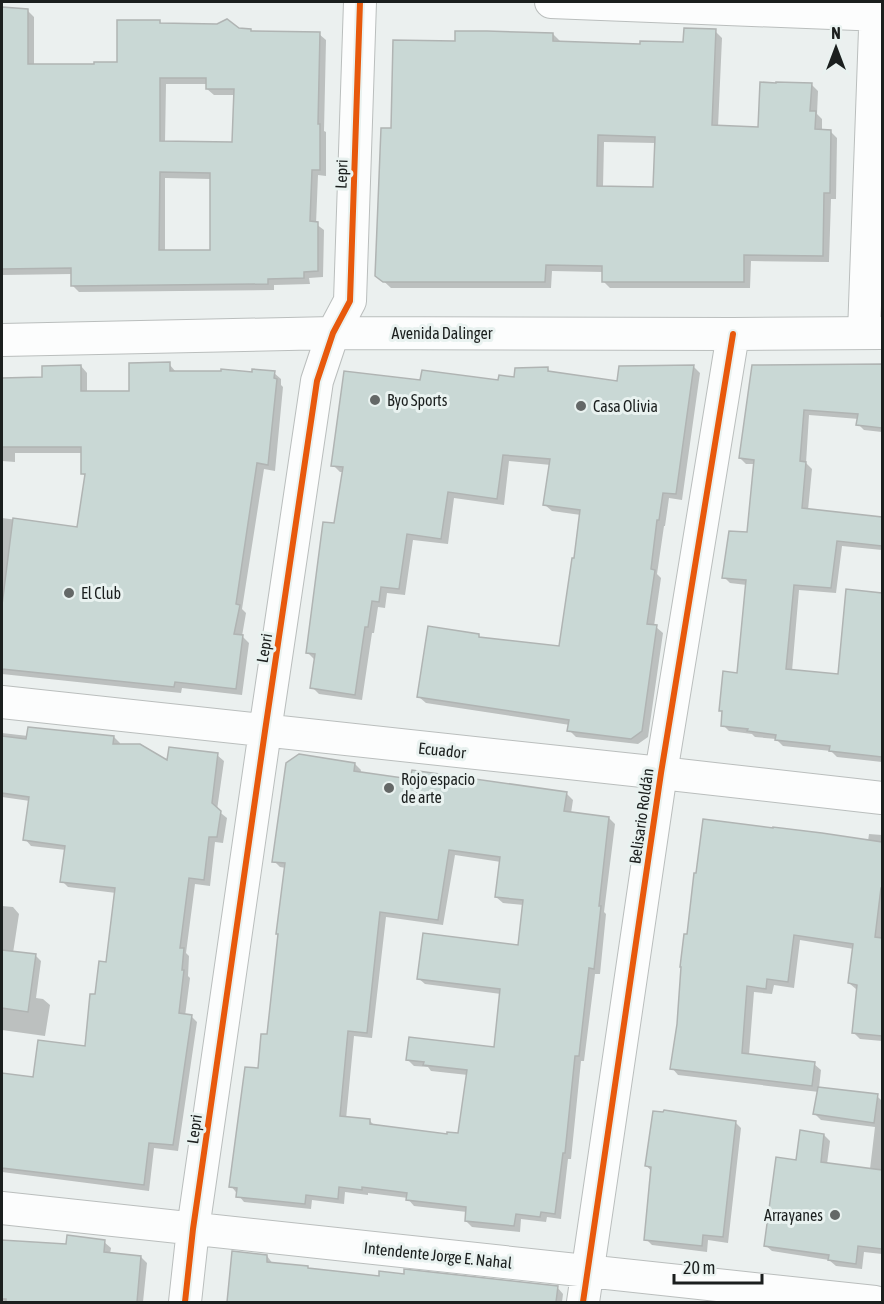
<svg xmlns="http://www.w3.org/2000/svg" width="884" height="1304" font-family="'Asap Condensed',sans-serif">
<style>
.shadow{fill:#0003;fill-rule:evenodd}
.building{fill:#c9d8d5;stroke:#b0b4b3;stroke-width:1.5;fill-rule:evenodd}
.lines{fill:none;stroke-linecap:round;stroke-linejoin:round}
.minor-casing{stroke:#babebd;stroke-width:34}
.minor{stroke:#fcfdfd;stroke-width:32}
.cycleway-casing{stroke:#e9f2f0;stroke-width:10}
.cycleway{stroke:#e8590c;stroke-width:6}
.poi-dot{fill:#646867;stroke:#e9f2f0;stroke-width:2}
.labels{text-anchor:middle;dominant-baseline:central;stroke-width:6;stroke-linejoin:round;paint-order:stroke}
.street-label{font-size:16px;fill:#1b1f1e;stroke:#e9f2f0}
.poi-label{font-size:16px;fill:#1b1f1e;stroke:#e9f2f0;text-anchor:start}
</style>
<rect width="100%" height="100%" fill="#ebf0ef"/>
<!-- shadow -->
<path class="shadow" d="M2,9L27,10L34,17V66L118,64L159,22L162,24L239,30L252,33L319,34L326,40L324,131L326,132V176L318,175L316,224L324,230L323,277L309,278L310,284L274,285V290L79,292L72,285V274L2,275ZM166,84H207V89L214,95H235L233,144L165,142ZM165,178L211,179V252H165Z
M715,31L722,38L718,127L760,129L811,84L818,91L817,114L822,119V131H830L837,138L836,199H831L829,262L751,261L750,288H610L603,281V272L552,271L551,288H391L377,275L392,130L456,43L553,34L560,41L559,43L642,45L685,43ZM604,142L656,143L655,189L603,187Z
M169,364L176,372L253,374L274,373L281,379V385L283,387L275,471L264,469L242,609L246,613L242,636L249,643L242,695L182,688L181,693L2,674V518L79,528L86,477L82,473V453H15V462L2,461V380L43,378L81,366L87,373V392L131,393Z
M693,366L700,373L682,500L669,498L665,526H664L657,574L661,578L654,626L656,627L663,633L648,737L638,744L576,737L569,730L570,725L426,703L419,697L478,636L481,638L560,648L575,560L581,515L552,511L545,505L551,465L509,461L504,505L454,498L448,544L413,540L405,595L387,593L385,608L378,607L374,633H372L362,700L319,694L312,687L316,659H314L307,652L336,525L343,472H340L333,465L422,381L499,382L515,379L547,368L552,374L619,382Z
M876,366L882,371V432L864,430L858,424L859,419L809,415L806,463L812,469L808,510L882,518V550L842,546L836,593L799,590L792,671L839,676L848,591L882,594V762L837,757L831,751L783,746L776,739L755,737L752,734L729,731L723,725L724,713L721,710L738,674L747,585L730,583L724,577L749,534L755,464H746L740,458L753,367Z
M2,733L28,736L114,737L120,743V746L168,762L217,755L224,761L217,810L227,818L223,843L215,842L210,886L195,884L186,953L189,956L188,976L190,978L185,1016H191L197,1022L178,1151L154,1148L149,1191L2,1172V1074L35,1079L86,1048L96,996L107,964L116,893L68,887L62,881L66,850L31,846L25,839L30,801L2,797Z
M355,764L361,770L360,774L412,781L567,794L573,800L571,813L609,818L615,824L604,912L606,914L600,974H595L584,1061H581L571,1159H568L561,1219L547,1217L546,1222L521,1219L520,1232L472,1227L466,1221L467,1212L414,1206L408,1199V1198L368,1193V1195L345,1192L344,1204L312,1200L311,1209L244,1202L231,1186L268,1036L286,868L280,867L274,861ZM455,855L501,862L496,897L503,903L524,905L519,947L418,978L425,984L501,994L495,1049L408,1060L414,1066L428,1067L431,1071L468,1075L460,1135H448L375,1126L370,1121L346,1119L354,1036L372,1038L386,917L443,925Z
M869,834L882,835V1041L860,1039L853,1032L858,990L856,989L849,983L854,949L800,940L794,988L774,985L772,994L754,992L749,1055L814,1064L821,1070L819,1088L877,1096L882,1101L881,1119H882V1254L864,1252L862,1269L836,1266L829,1260L772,1251L765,1245L798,1162L824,1135L830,1141L827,1164L870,1169L875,1127L821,1120L815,1114L819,1092L678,1075L672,1068L678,1024L868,841Z
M2,906L13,907L19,914L13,953L35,955L41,961L36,998L43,999L50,1005L45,1036L2,1030Z
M735,1122L741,1128L728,1243L708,1240L707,1252L652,1245L646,1239L652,1172L646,1165Z
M2,1241L67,1246L104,1242L111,1248L110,1254L141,1257L147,1263L143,1302H2Z
M234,1253L267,1256L273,1264L310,1270L344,1274L557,1287L563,1294L562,1302H228Z"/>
<!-- building -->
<path class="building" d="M2,7L28,9V64H94V62H117V20H160V23L217,24L227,19L239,28L251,29V31L320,32L318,124H320V170H312L310,221L318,222V271L304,272V278L268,279V284L71,286V268L2,269ZM160,78H206V89H234L232,142L160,141ZM160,172L210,173V250H159Z
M684,28L716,29L712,125L758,127L760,82L776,83V82L812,83L810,111H816L815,129L831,130L830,193H824L823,256L744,255V282H602V266L546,265L545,282H383L375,276L381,128H391L393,40L455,41V31H487L553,33V41L640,44V41L683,42ZM598,135L655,137L653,187L597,186Z
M170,362V371H221V369L252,372V369L275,371L274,378L277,379L268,465L257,463L236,604L240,605L234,634L243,635L236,689L175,682L174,687L2,669V605L13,518L77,527L85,474H81V447H2V378L42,377V366L81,365V391H129V363Z
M882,364V428L856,425L858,414L804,410L800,461L806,462L802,508L882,517V546L837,541L831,588L794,585L786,669L838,674L846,589L882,593V757L829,751L830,746L775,740L776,735L747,731L748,729L721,726L722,711H719L723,671L737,673L746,580L722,578L729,531L747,532L754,460L739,458L752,365Z
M694,365L676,494L663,493L659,520H657L651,569L655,570L647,624L657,625L642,731L631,739L567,731L569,720L417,697L428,626L479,634V637L559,646L572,558H574L580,510L543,505L550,459L503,455L497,499L448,492L441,539L407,534L399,589L381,587L379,602L372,601L368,627H365L355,695L310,688L315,654L306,653L323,522L334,523L343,467L331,466L344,371L420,380L422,370L498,380L499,375L514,377L515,368L548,367V371L617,381L619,366Z
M28,727L114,736L113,744H140L167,760L169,747L218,753L212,803L221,811L217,837H209L204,880L189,878L180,948H184L182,970H184L179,1013L192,1015L173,1145L149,1143L144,1185L2,1168V1073L33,1077L38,1040L85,1046L90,994H95L99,961L106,962L115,888L60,882L65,846L23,840L29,797L2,793V736L26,739Z
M299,754L355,763L354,771L410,779L412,770L567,792L564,811L609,817L599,906H601L594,969L589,968L579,1056H575L565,1153H563L555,1214L541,1212L540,1217L516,1214L514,1226L465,1221L466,1207L406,1200L407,1193L362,1187V1190L339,1187L338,1199L306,1195L305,1204L236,1197L237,1188L229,1187L245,1067L258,1068L261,1034H267L278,934H276L285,863L272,862L286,763ZM449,850L500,857L495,897L523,900L518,945L423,933L417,979L500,989L494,1047L409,1037L406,1060L424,1062L423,1065L467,1070L458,1133L447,1132V1134L370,1124V1119L340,1116L348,1031L367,1033L380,912L438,920Z
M703,819L773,828V827L822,833L882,842V888H881L875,937L882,938V1036L852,1033L857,985L848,983L853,944L794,935L788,982L767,979L766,989L747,986L742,1053L815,1062L812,1086L670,1069L677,1024L681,967H680L684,934H687L694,873H696Z
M2,950L36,954L28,1012L2,1008Z
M818,1087L878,1094L874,1123L813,1114Z
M664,1110L736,1121L723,1237L703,1235L702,1246L644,1240L651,1167L645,1166L653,1111L663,1112Z
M800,1130L824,1134L821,1162L882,1170V1249L858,1246L856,1264L828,1260L829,1255L764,1246L776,1157L796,1160Z
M67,1235L105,1240L104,1252L141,1256L137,1302H6V1299H2V1240L66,1244Z
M232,1251L267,1255V1262L308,1266V1268L344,1272L379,1276V1271L404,1274V1269L558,1286L556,1302H227Z"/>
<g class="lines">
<!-- minor casing -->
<g class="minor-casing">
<path id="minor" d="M551,2L882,15
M864,333L876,2
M2,340L333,333L733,334L882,333
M2,702L661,773L882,798
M2,1208L875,1302
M185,1302L193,1229L265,731L317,381L333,333L350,301L360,2
M583,1302L661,773L733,334"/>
</g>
<!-- minor -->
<use href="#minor" class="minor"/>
<!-- cycleway casing -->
<g class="cycleway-casing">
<path id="cycleway" d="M185,1302L193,1229L265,731L317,381L333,333L350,301L360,2
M583,1302L661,773L733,334"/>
</g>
<!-- cycleway -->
<use href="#cycleway" class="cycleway"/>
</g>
<!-- markers -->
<g class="poi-dot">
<circle cx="375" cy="400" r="6"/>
<circle cx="581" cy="406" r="6"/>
<circle cx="69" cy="593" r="6"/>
<circle cx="389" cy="788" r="6"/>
<circle cx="835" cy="1215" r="6"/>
</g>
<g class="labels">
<!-- street labels -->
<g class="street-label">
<text transform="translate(341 174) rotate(-88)">Lepri</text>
<text x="442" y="333">Avenida Dalinger</text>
<text transform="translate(264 648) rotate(-81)">Lepri</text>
<text transform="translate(442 750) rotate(6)">Ecuador</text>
<text transform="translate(641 816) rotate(-82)">Belisario Roldán</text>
<text transform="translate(194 1129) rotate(-82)">Lepri</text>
<text transform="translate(438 1255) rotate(6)">Intendente Jorge E. Nahal</text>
</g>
<!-- poi labels -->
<g class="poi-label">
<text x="387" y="400">Byo Sports</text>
<text x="593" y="406">Casa Olivia</text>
<text x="81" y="593">El Club</text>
<text x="401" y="779">Rojo espacio<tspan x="401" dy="18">de arte</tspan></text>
<text x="823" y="1215" text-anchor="end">Arrayanes</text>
</g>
</g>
<!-- border -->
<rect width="884" height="1304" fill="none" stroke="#1b1f1e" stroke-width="6"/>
<!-- north arrow -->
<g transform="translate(836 48)" stroke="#e9f2f0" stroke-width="4.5" paint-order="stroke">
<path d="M0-4.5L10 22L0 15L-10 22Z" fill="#1b1f1e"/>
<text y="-9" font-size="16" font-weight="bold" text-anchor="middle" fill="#1b1f1e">N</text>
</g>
<!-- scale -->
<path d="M674 1274v9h88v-9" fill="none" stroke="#1b1f1e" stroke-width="3"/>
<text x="683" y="1274" font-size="18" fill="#1b1f1e" stroke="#e9f2f0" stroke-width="4.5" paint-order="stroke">20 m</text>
</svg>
